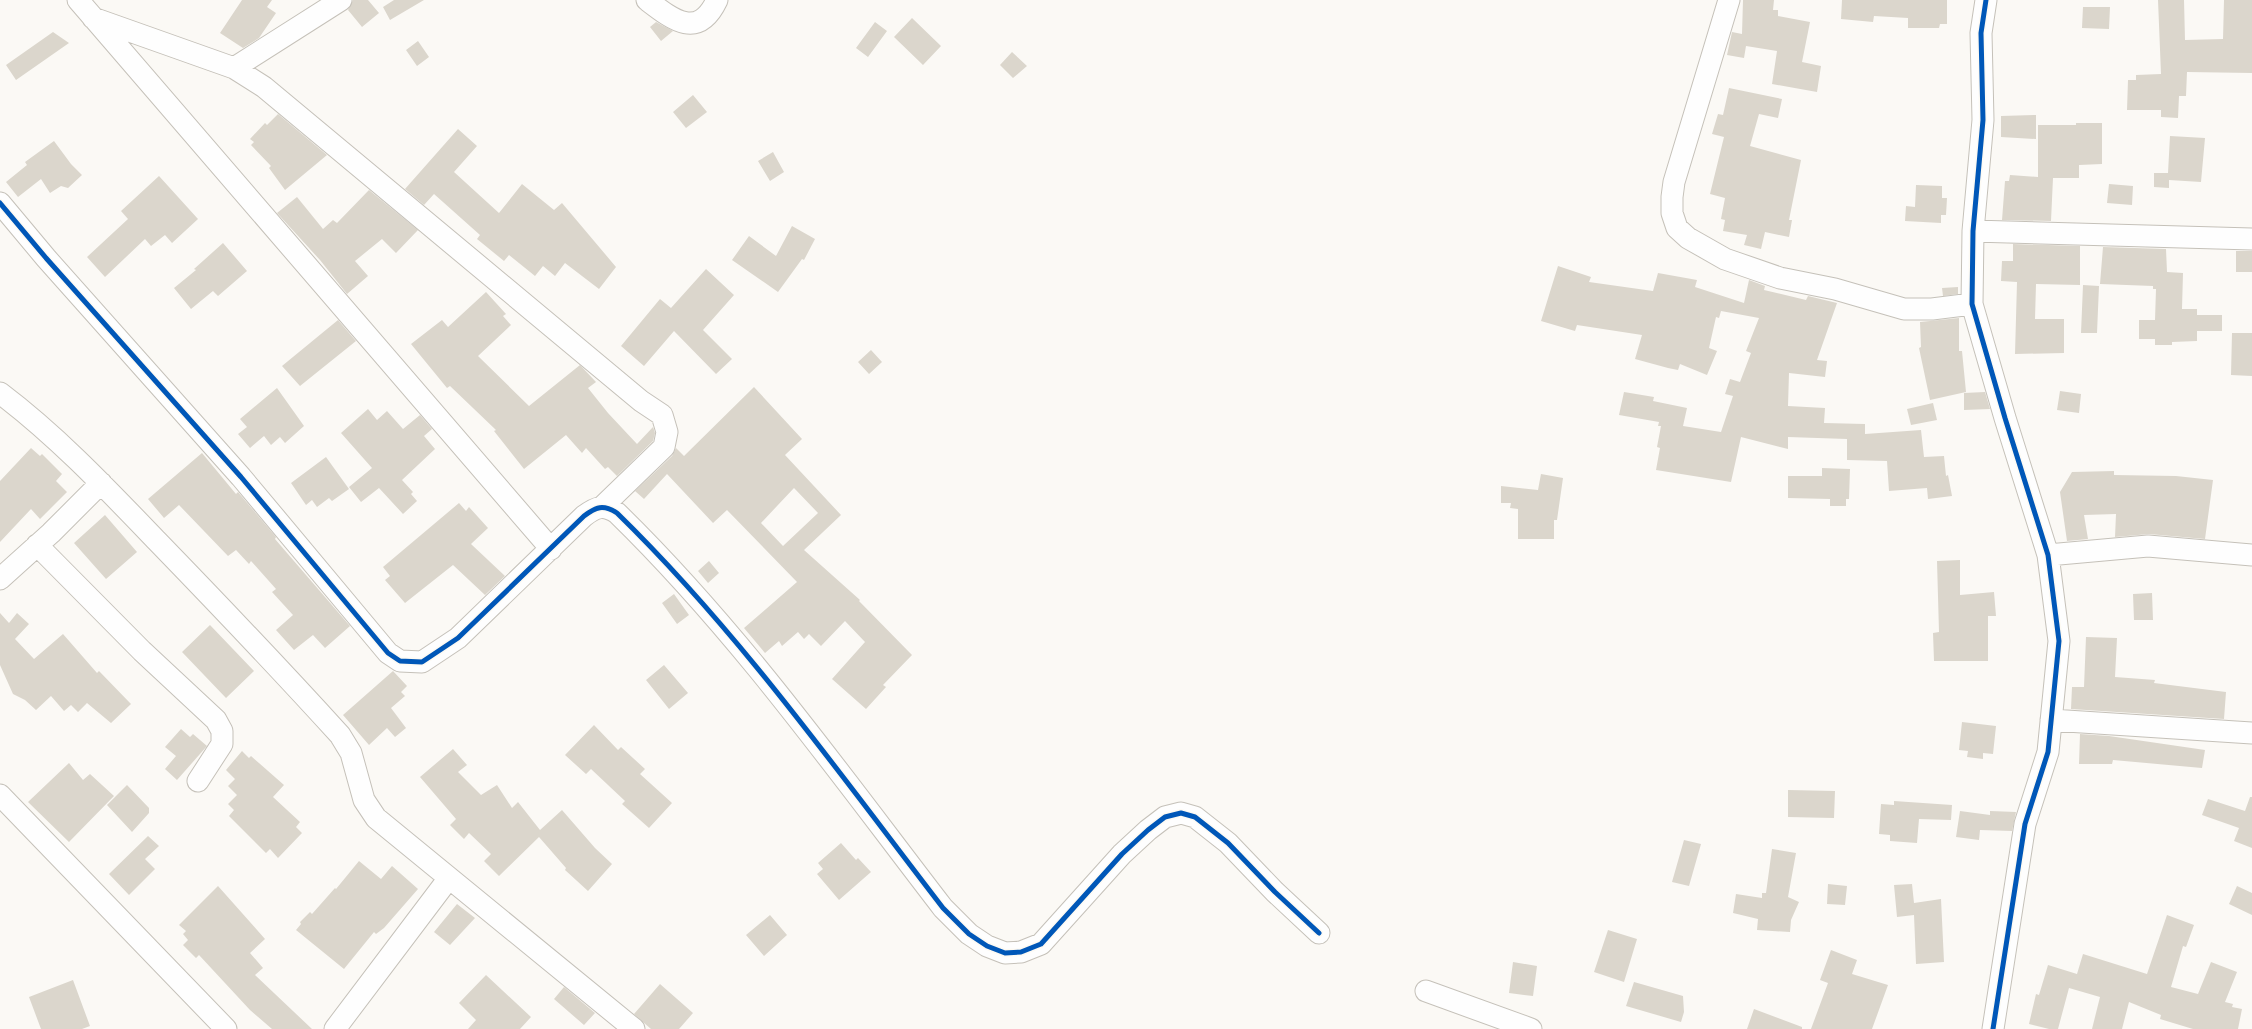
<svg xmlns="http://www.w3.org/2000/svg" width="2252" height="1029" font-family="'PT Serif',serif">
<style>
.building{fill:#dbd6cc;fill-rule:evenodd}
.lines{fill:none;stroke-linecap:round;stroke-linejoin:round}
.minor-casing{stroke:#c5c1b9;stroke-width:23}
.minor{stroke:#fefefe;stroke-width:21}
.cycleway-casing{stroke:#fdfaf3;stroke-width:8}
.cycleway{stroke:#0057b8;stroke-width:5}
</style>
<rect width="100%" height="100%" fill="#fbf9f5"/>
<!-- building -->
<path class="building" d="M242,0H272L267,7L276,13L259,38L243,48L220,33Z
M353,0H368L379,13L362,27L348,10Z
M394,0H424L390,20L383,7Z
M1743,0H1774L1773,10H1778V16L1810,22L1802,62L1821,66L1817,92L1772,84L1777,51L1746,46L1744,58L1727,55L1732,32L1742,34Z
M1842,0H1947V24H1940L1939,28H1908V18L1874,16L1873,22L1841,19Z
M2158,0H2184L2185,40L2223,39L2224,0H2252V73L2187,72L2186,96H2179L2178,118L2161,117V110H2127L2128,80H2136V75L2161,74Z
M2083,7H2110L2109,29L2082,28Z
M912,18L941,46L923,65L894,37Z
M656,22L673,31L661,41L650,27Z
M875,22L887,31L868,57L856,48Z
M53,32L69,43L16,80L6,65Z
M418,41L429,57L417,66L406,50Z
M1012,52L1027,66L1013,78L1000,65Z
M1729,88L1782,99L1778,118L1759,114L1750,146L1801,160L1789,220H1792L1789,237L1765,232L1761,249L1744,245L1747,235L1723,231L1725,220L1721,219L1725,198L1710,194L1724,137L1712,134L1718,114L1723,115Z
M693,95L707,112L686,128L673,112Z
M278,114L327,155L285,190L269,168L271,166L251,145L254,142L250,139L265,123L267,125Z
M2036,115V139L2001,137V116Z
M2076,123H2102V164L2079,165V178H2053L2051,221L2002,220L2005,181H2009L2010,175L2038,177V125H2076Z
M458,129L477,146L454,172L499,213L522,184L554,210L562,203L616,267L599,289L565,263L555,276L543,266L535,276L509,255L504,261L477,239L480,235L434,194L424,205L405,189Z
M2170,136L2205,138L2201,182L2169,180V188L2154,187V173H2168Z
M54,141L71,164L82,175L68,188L61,186L50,193L41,179L18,197L6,182L27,165L25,162Z
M773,152L784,172L770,181L758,161Z
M159,176L198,219L172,243L165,235L151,246L145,239L105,277L87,257L128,219L121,211Z
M2109,184L2133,186L2132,205L2107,203Z
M1916,185L1942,186V198H1947L1946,215H1941V223L1905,221L1906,206L1915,207Z
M369,190L418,230L396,253L382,239L355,261L368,276L347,294L320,260L277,213L297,197L323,229L333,220L337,223Z
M792,226L815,239L804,260L802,259L778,292L732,260L749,236L776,256Z
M223,243L247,271L218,296L213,291L191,309L174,288L196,270L194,269Z
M2013,244L2080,246V285L2036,284L2035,319H2064V353L2015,354L2017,282L2001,281L2002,261H2013Z
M2103,247L2166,249L2167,272L2183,273L2182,309H2197V315H2222V331H2197V341L2172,342V345H2155V339H2139V320H2155L2156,289H2153V286L2100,284Z
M2236,251H2252V272H2236Z
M1558,266L1591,277L1589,282L1653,291L1658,273L1697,280L1695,287L1744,303L1749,280L1765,286L1764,290L1806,300L1808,296L1837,303L1817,360L1827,361L1825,377L1789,373L1788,406L1825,408L1824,423L1865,424V434L1921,430L1924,457L1944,456L1946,476L1948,475L1952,496L1928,499L1927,488L1889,491L1887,461L1847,460V439L1788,437V449L1741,437L1731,482L1656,470L1660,448L1657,447L1661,426H1658L1659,422L1619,415L1624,392L1654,397L1653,401L1687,408L1683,426L1721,432L1733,396L1725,394L1730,379L1740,382L1751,353L1746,351L1759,318L1721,311L1719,318L1716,317L1709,348L1717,351L1707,375L1680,364L1678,370L1668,368L1635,359L1642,335L1577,325L1575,331L1541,321Z
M706,269L734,295L703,330L732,359L716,374L674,331L644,366L621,346L660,299L671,308Z
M2083,285L2099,286L2097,333H2081Z
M1958,287V294L1943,296L1942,288Z
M486,292L506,314L503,316L511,325L478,356L529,406L580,365L596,382L588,388L608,413L637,444L653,427L655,433L653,441L617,476L608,467L605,469L586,448L582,453L566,435L524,469L494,431L496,430L450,386L447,388L411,344L442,320L448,327Z
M1959,318V351H1962L1966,392L1930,400L1919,348L1921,347L1920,322Z
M338,320L356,341L300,386L282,366Z
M2232,333H2252V376L2231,375Z
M871,350L882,362L869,374L858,362Z
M754,387L802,439L785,455L841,515L804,550L860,600L859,601L912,655L883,685L886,687L866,709L832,679L865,642L845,621L821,646L809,634L804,639L798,632L782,646L779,641L765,653L744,628L797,582L727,510L713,523L667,474L644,499L635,491L672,456L676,448L684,456ZM794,488L818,513L783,546L761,523Z
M277,388L304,426L285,443L280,437L271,445L264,436L250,448L238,434L247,427L240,419Z
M2060,391L2081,394L2079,413L2057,410Z
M1985,392L1990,409L1964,410V393Z
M1933,403L1937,420L1911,425L1907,409Z
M368,409L377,420L387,411L403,429L420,415L432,429L424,436L435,449L402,480L413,492L411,494L417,501L403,514L379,488L361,502L349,487L372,468L341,433Z
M31,448L40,456L42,454L62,474L56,481L67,492L40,519L31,509L0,542V481Z
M202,453L236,494L238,492L276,537L275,539L350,626L325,648L313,635L294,650L276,630L293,615L272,592L276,589L251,561L249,564L236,550L228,556L179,505L164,518L148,499Z
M326,457L349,489L332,501L329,498L317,507L312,500L306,505L291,483Z
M1822,468L1850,469L1849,499H1846V506H1830V499L1788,498V476H1822Z
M2114,471V475L2176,476L2213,480L2205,539L2149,534L2115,537L2116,514L2084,515L2088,539L2067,541L2060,492L2072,472Z
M1541,474L1563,478L1557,520H1554V539H1518V509L1510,508L1511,503H1501V486L1538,490Z
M459,503L466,511L469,507L488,528L471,544L505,576L485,595L453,565L405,603L385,580L390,576L383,567Z
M105,515L137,552L106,579L74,543Z
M1960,560V595L1994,592L1996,616H1988V661H1934L1933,633L1939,632L1937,561Z
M709,561L719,573L708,583L698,571Z
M2152,593L2153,620H2134L2133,594Z
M674,594L689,615L677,624L662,603Z
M0,613L9,623L17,613L29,624L15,639L34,659L63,634L97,673L99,671L131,704L111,723L87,703L78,712L71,705L64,711L51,696L36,710L25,700L13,694L0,665Z
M210,625L254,671L226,698L182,652Z
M2086,637L2117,638L2115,677L2155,680L2154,683L2226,692L2224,719L2071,709L2072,687H2084Z
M664,665L688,693L669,709L646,680Z
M393,671L407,686L401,692L405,696L391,708L406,728L395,737L387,728L369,745L343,715Z
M1962,722L1996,726L1993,754L1983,753V759L1967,757L1968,751L1959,750Z
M594,725L618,750L621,747L645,769L640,774L672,803L649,828L622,804L625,801L591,769L586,774L565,755Z
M181,729L190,737L193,734L207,746L177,780L165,769L176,756L165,747Z
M2080,734L2109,736L2205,750L2202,768L2113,760L2112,764H2079Z
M453,749L467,765L458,772L481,795L497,785L512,808L518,802L540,830L562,810L595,848L612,864L588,891L565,870L566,868L539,837L499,876L484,861L491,854L469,833L464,839L450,825L456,819L420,777Z
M242,751L249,758L251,756L284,785L273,797L300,822L296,827L302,833L278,858L270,849L266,853L229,816L234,810L228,804L237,795L228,786L235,779L226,770Z
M69,763L83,780L90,774L114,796L69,842L28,802Z
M127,785L149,808V813L132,832L107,805Z
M1788,790L1835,791L1834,818L1788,817Z
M2250,797H2252V848L2234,841L2239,828L2202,815L2208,799L2245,811Z
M1894,801L1952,805L1951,820L1919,819L1917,843L1890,841V835L1879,834L1881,804L1894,805Z
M1960,811L1990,815V811L2016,812L2012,831L1980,830L1979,840L1956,837Z
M148,836L159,846L145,859L155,869L129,895L109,874Z
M1684,840L1701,844L1689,886L1672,882Z
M841,843L856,860L858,858L871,872L839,900L817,874L823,869L818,863Z
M1772,849L1796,853L1788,897L1799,902L1791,920L1790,932L1757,930L1758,919L1733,913L1736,894L1762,898V893H1766Z
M359,861L381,879L392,866L418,889L384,928L376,934L374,932L344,969L296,930L301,924L300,922L310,912L312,914L335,888L336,889Z
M1828,884L1847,886L1845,905L1827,904Z
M1912,884L1914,903L1941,899L1944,962L1916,964L1914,915L1897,917L1894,885Z
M218,886L265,939L250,953L263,968L255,975L312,1029H272L250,1010L199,955L196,958L183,945L188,940L183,934L186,931L179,925Z
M2237,886L2252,893V915L2229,904Z
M457,904L475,918L450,945L434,932Z
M770,915L787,935L764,956L746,935Z
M2167,915L2194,925L2186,947L2183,946L2171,987L2198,994L2211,962L2237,972L2225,1002L2233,1004L2232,1007L2242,1009L2238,1029H2193L2160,1019L2161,1015L2129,1002L2122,1029H2092L2100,997L2069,988L2058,1029H2049L2029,1024L2036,994L2039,995L2048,965L2077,974L2083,954L2147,974Z
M1608,930L1637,939L1624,982L1594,972Z
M1831,950L1857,960L1852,974L1888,985L1872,1029H1811L1828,983L1820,980Z
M1513,962L1537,966L1533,996L1509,993Z
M486,975L531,1017L520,1029H468L476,1020L459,1003Z
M73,980L90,1026L82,1029H41L29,997Z
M1634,982L1683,996L1684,1012L1681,1022L1626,1006Z
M660,984L693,1013L679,1029H651L634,1014Z
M564,987L595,1013L584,1025L554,999Z
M1754,1009L1802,1027V1029H1747Z"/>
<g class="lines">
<!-- minor casing -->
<g class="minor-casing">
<path id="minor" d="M78,0L551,549
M647,0C673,20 698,40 717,0
M1729,0L1674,182L1672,197V213L1677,228L1688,238L1725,259L1780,278L1835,289L1904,309H1932L1972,304
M1986,0L1981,33L1983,120L1973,231L1972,304L2005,418L2048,555L2059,641L2048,752L2025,824L1993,1029
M93,18L234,68L264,87L641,401L662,415L667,432L664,447L603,506
M234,68L341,0
M0,203L46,258L241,477L388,653L400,661L422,662L458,638L584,516C596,507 603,504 617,513C739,632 839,773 943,908L969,934L987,946L1005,953L1021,952L1041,944L1122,854L1148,830L1165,817L1181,813L1195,817L1228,843L1275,892L1319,933
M1973,231L2252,239
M0,393C57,436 107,489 157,541C219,605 280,669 340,735L351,753L364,800L376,818L634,1029
M37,545L142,651L216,720L222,731V744L198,781
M2048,555L2148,546L2252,555
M0,579L51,533L101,483
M2051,720L2252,733
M0,795L226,1029
M1426,991L1531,1029
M335,1029L449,878"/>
</g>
<!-- minor -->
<use href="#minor" class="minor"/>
<!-- cycleway casing -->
<g class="cycleway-casing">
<path id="cycleway" d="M1986,0L1981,33L1983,120L1973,231L1972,304L2005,418L2048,555L2059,641L2048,752L2025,824L1993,1029
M0,203L46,258L241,477L388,653L400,661L422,662L458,638L584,516C596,507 603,504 617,513C739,632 839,773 943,908L969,934L987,946L1005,953L1021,952L1041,944L1122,854L1148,830L1165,817L1181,813L1195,817L1228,843L1275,892L1319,933"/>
</g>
<!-- cycleway -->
<use href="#cycleway" class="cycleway"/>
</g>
</svg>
